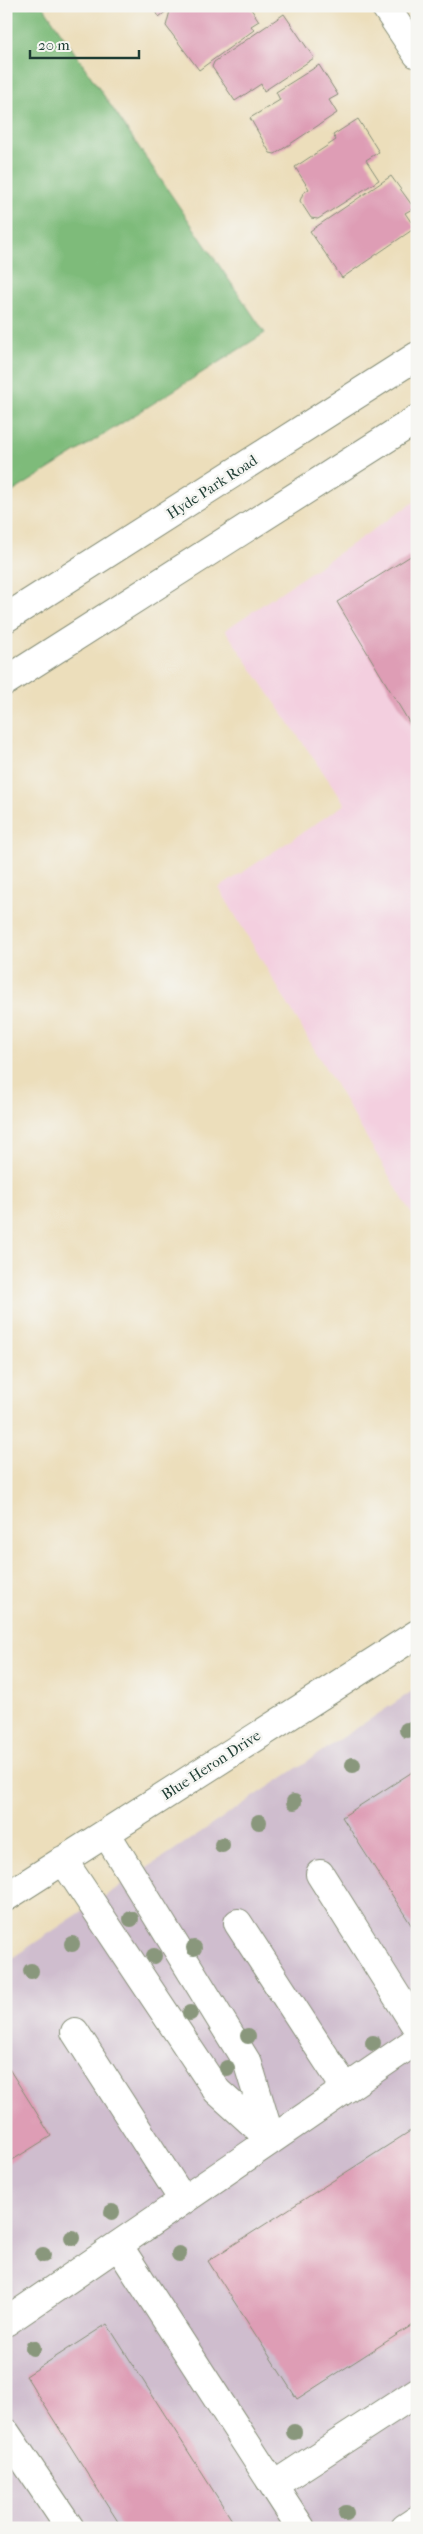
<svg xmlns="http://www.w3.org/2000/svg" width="423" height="2534" font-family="'IM FELL French Canon',serif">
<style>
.built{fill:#f3cfdf}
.industrial{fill:#cfbdce}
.forest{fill:#7ebb7a;stroke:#4e7c57}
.building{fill:#de9db5}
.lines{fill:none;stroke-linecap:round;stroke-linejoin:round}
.minor-casing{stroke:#868e78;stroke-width:30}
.major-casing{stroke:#868e78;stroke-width:30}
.minor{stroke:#fff;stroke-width:28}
.major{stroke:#fff;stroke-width:28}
.tree{fill:#89977b}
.labels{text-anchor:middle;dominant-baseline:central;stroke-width:5;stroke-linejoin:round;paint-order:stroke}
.street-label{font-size:15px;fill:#1f3d34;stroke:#f6f6f2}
</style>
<rect width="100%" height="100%" fill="#f6f6f2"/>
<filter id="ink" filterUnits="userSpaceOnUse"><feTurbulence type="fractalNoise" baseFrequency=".02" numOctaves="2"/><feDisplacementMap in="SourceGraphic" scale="10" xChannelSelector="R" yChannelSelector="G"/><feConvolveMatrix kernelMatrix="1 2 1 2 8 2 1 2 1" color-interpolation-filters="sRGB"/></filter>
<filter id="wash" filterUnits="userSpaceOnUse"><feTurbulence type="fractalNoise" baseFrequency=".0096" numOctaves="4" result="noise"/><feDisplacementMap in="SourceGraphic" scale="20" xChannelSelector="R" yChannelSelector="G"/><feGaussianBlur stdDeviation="1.12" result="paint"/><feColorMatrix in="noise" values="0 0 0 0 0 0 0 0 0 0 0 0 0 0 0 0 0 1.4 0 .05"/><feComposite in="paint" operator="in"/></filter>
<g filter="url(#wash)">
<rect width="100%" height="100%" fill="#ecdebb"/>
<!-- built -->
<path class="built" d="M417,500V1223L219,888L345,804L225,630Z"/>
<!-- industrial -->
<path class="industrial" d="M417,1688V2528H6V1962Z"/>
<!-- forest -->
<path class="forest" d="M6,6H43L265,333L6,496Z"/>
<g id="blocks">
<!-- building -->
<path class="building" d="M153,6H173L159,17Z
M178,6H249L259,21L251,26L254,30L199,70L166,26L170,11Z
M284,14L314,58L264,91L261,84L235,101L212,67L214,62Z
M319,65L338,95L329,100L337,113L275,154L270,153L250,118L280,100L276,92Z
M358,119L379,152L366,160L379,180L318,219L311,218L300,201L303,193L309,189L295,167L336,140L333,135Z
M391,176L414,208L405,213L415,228L342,278L310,231Z
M417,552V724L412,727L337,602Z
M417,1769V1934L342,1817Z
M6,2064L51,2136L6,2164Z
M415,2128L417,2322L297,2399L208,2261Z
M107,2324L237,2528H122L26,2376Z"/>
</g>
</g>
<g filter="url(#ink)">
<use href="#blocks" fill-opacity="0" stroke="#868e78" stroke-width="1"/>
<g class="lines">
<!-- minor casing -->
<g class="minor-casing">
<path id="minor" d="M385,6L417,54
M106,1833L248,2064L271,2140
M63,1860L217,2091L271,2140
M320,1874L417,2028
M6,1897L417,1634
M238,1923L346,2089
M75,2032L183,2200
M118,2245L301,2528
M6,2322L417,2040
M6,2433L70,2528
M274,2485L417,2392
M405,2528L417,2520"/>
</g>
<!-- major casing -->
<g class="major-casing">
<path id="major" d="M6,618L417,356
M6,681L417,419"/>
</g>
<!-- minor -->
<use href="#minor" class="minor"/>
<!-- major -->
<use href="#major" class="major"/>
</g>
<!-- trees -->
<g class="tree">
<circle cx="407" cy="1730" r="8"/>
<circle cx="353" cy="1765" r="8"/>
<circle cx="294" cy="1802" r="8"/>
<circle cx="259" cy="1822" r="8"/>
<circle cx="222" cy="1845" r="8"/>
<circle cx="131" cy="1919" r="8"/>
<circle cx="72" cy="1944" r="8"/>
<circle cx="194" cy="1948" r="8"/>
<circle cx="154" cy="1956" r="8"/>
<circle cx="31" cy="1971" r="8"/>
<circle cx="190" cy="2013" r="8"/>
<circle cx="248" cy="2036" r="8"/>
<circle cx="373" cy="2043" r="8"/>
<circle cx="227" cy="2068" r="8"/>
<circle cx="112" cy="2212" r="8"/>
<circle cx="72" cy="2238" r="8"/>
<circle cx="179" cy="2254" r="8"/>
<circle cx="43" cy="2255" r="8"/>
<circle cx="33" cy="2348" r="8"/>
<circle cx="294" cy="2432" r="8"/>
<circle cx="346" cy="2513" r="8"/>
</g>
</g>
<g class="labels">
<!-- street labels -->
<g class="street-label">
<text transform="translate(212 487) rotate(-33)">Hyde Park Road</text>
<text transform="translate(211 1765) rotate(-33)">Blue Heron Drive</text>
</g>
</g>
<!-- margin -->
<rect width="423" height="2534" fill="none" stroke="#f6f6f2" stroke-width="25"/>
<!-- scale -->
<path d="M30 50v8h109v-8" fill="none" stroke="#1f3d34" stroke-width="2.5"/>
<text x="38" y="50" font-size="15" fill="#1f3d34" stroke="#f6f6f2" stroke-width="4" paint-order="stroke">20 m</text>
</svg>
